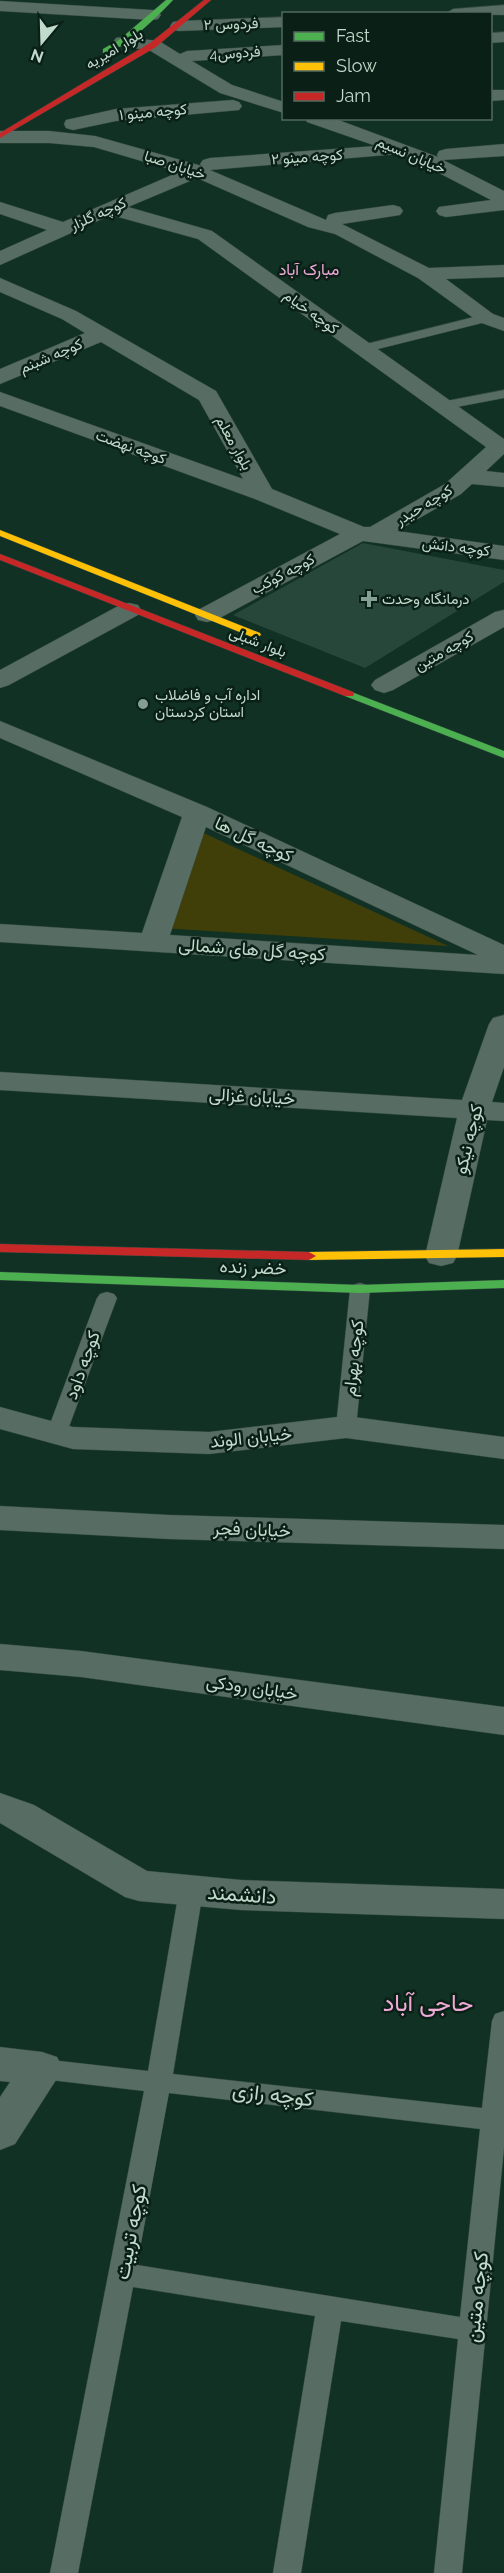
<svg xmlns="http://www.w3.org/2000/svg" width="504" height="2573" font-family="Raleway,Vazirmatn,sans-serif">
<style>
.green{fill:#413f09}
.building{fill:#28473b}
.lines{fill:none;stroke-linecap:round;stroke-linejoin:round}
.lane-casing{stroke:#32483e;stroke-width:1}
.street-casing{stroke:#32483e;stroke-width:1}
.fast-casing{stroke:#32483e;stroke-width:1}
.slow-casing{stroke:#32483e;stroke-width:1}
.jam-casing{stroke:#32483e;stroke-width:1}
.lane{fill:#576c62;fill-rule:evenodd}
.street{fill:#576c62;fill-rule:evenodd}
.fast{fill:#4caf50;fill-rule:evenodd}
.slow{fill:#ffc107;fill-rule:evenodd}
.jam{fill:#c62828;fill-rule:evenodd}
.poi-dot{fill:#829f91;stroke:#0a2016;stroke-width:2}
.labels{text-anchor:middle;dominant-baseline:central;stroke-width:5;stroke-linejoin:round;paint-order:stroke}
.far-street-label{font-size:15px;fill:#c0dacb;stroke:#0a2016}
.far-poi-label{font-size:15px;fill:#c0dacb;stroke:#0a2016;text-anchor:start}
.far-neighbourhood-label{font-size:16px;fill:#f0aad7;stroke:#0a2016}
.street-label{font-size:18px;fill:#c0dacb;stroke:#0a2016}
.near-street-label{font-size:21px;fill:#c0dacb;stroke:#0a2016}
.near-neighbourhood-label{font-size:24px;fill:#f0aad7;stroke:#0a2016}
</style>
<rect width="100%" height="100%" fill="#103124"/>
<!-- green -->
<path class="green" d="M197,830L448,946L161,928Z"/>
<!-- building -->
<path class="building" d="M363,543L504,570V582L365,668L233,615Z"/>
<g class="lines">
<!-- lane casing -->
<g class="lane-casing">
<path id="lane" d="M486,314L490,315L492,318L490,321L362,353L356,349L358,346Z
M504,390V398L441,410L434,406L441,402Z
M360,1283L367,1285L370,1289L356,1427L353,1432L346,1434L339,1432L336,1427L350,1289L353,1285Z
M107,1292L114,1294L117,1298L67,1432L64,1437L57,1439L50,1437L47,1432L97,1298L100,1294Z
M191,1882L199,1885L203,1891L173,2074L482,2108L492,2021L495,2014L504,2011V2148L462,2573H434L458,2339L341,2321L301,2573H273L315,2316L133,2287L78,2573H50L144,2091L42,2079L33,2076L29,2069L33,2062L42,2059L148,2071L179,1891L183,1885ZM169,2093L480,2129L460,2317L137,2265Z"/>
</g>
<!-- street casing -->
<g class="street-casing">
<path id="street" d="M0,1L152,10L158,11L161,15L158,19L152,20L0,11Z
M504,5V15L445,14L453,9Z
M284,17V27L179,31L173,30L170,26L173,22L179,21Z
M504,32V42L490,43V33Z
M122,37L159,41L180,54L187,51L284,45V55L192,61L232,85L284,102V113L220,93L149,50L116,46L113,42L116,38Z
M490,90H504V100L490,101Z
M233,100L239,102L242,106L239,110L116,121L73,130L66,128L64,124L66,120L116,109Z
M305,118H333L438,157L437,155L439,151L446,149L504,144V156L443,160L504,191V210L446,217L439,215L436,211L439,207L491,200L414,160L398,154L210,170L326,220L328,215L335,213L393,205L400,207L403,211L400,215L342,224L429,268L504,265V277L446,279L493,314L504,318V331L479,322L418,278L335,234L308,227L197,178L128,207L212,231L504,439V454L486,471L504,473V487L472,484L461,494L397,531L504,546V560L363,541L216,620L207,622L198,620L195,615L198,610L340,534L255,499L0,406V392L243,479L199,400L101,342L0,384V369L85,333L62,319L0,292V278L76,311L216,391L272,489L364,527H370L445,484L486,447L198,239L111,215L0,265V251L47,230L0,214V202L63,222L179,172L94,147L49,143H0V131H49L95,136L202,166L200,164L203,160L210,158L376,146L307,122Z
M129,603L138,605L141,610L138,615L9,685L0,688V670L120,605Z
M504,610V627L393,690L384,693L375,690L371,685L375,680L495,612Z
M0,721L207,807L504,945V974L0,942V924L142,933L182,817L0,738ZM206,827L478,955L170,935Z
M504,1015V1067L492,1102L504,1103V1121L487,1120L457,1256L453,1263L441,1266L429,1263L425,1256L457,1118L0,1090V1072L462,1100L489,1024L493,1018Z
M0,1407L73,1427L209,1432L346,1416L504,1437V1459L346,1438L209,1454L73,1449L0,1429Z
M0,1506L169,1515L504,1525V1549L169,1539L0,1530Z
M0,1644L81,1651L504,1707V1735L81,1677L0,1670Z
M0,1793L34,1805L147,1871L241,1880L504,1889V1919L241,1910L139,1901L125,1897L0,1823Z
M0,2047L42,2052L57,2057L63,2069L15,2144L0,2150V2097L10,2082L0,2081Z"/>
</g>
<!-- fast casing -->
<g class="fast-casing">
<path id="fast" d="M166,0H173C161,13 121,53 103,53V49L119,40Z
M349,691L504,751V758L345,696L344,694Z
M0,1272L360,1285L504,1280V1288L360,1293L0,1280Z"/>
</g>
<!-- slow casing -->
<g class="slow-casing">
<path id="slow" d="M0,530L260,633L261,635L256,638L252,637L0,536Z
M504,1249V1257L309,1260L302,1256L309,1252Z"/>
</g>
<!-- jam casing -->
<g class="jam-casing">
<path id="jam" d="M204,0H211L156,47L0,138V133L150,43Z
M0,554L353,692L354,694L353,696H345L0,560Z
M0,1244L309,1252L316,1256L309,1260L0,1252Z"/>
</g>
<!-- lane -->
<use href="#lane" class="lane"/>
<!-- street -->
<use href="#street" class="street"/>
<!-- fast -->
<use href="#fast" class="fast"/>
<!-- slow -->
<use href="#slow" class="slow"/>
<!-- jam -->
<use href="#jam" class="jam"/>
</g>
<!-- markers -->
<g class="poi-dot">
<path d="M366 590h6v6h6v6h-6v6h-6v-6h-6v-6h6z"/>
<circle cx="143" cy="704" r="6"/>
</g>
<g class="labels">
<!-- far-street labels -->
<g class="far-street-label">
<text transform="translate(231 24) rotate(-2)">فردوس ۲</text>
<text transform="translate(114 49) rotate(-31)">بلوار امیریه</text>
<text transform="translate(235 53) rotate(-4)">فردوس4</text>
<text transform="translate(153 112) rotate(-5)">کوچه مینو ۱</text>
<text transform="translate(411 155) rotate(23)">خیابان نسیم</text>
<text transform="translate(307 157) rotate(-4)">کوچه مینو ۲</text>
<text transform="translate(175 165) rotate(18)">خیابان صبا</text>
<text transform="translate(98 214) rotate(-24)">کوچه گلزار</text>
<text transform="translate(311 312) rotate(36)">کوچه خیام</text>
<text transform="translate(51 356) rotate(-23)">کوچه شبنم</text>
<text transform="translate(234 443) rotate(61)">بلوار معلم</text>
<text transform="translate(131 447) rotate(20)">کوچه نهضت</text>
<text transform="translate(424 505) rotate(-31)">کوچه حیدر</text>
<text transform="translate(456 547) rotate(7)">کوچه دانش</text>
<text transform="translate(283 574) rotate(-28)">کوچه کوکب</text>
<text transform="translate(258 642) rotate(21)">بلوار شبلی</text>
<text transform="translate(444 651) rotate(-30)">کوچه متین</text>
</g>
<!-- far-poi labels -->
<g class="far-poi-label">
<text x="382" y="599">درمانگاه وحدت</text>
<text x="155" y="695">اداره آب و فاضلاب<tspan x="155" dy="17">استان کردستان</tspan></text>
</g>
<!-- far-neighbourhood labels -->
<g class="far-neighbourhood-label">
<text x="309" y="269">مبارک آباد</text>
</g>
<!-- street labels -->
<g class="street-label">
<text transform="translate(254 839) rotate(25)">کوچه گل ها</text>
<text transform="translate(252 949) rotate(4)">کوچه گل های شمالی</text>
<text transform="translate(252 1096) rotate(3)">خیابان غزالی</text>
<text transform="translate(468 1139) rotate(-76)">کوچه نیکو</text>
<text transform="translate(253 1267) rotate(2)">خضر زنده</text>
<text transform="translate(353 1358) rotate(-84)">کوچه بهرام</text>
<text transform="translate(82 1365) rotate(-70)">کوچه داود</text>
<text transform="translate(251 1437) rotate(-6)">خیابان الوند</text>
<text transform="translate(252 1529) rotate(2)">خیابان فجر</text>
<text transform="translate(252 1687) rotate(8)">خیابان رودکی</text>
</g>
<!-- near-street labels -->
<g class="near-street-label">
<text transform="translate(242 1894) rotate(4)">دانشمند</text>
<text transform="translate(273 2094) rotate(7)">کوچه رازی</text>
<text transform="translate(130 2232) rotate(-79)">کوچه تربیت</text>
<text transform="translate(476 2297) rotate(-84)">کوچه متین</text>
</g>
<!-- near-neighbourhood labels -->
<g class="near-neighbourhood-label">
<text x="428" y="2002">حاجی آباد</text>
</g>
</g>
<!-- legend -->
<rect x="282" y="12" width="210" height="108" fill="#0a2016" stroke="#536a5e" stroke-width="1.5"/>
<rect x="294" y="32" width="30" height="9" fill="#4caf50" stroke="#536a5e" stroke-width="1.5"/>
<text x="336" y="42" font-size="18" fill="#c0dacb">Fast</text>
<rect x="294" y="62" width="30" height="9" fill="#ffc107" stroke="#536a5e" stroke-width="1.5"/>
<text x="336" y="72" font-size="18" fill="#c0dacb">Slow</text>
<rect x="294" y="92" width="30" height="9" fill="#c62828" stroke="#536a5e" stroke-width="1.5"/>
<text x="336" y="102" font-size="18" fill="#c0dacb">Jam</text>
<!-- north arrow -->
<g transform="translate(42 42) rotate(199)" stroke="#0a2016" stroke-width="4.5" paint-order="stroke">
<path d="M0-4.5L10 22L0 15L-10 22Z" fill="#c0dacb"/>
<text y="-9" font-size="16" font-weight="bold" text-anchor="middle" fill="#c0dacb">N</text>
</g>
</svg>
